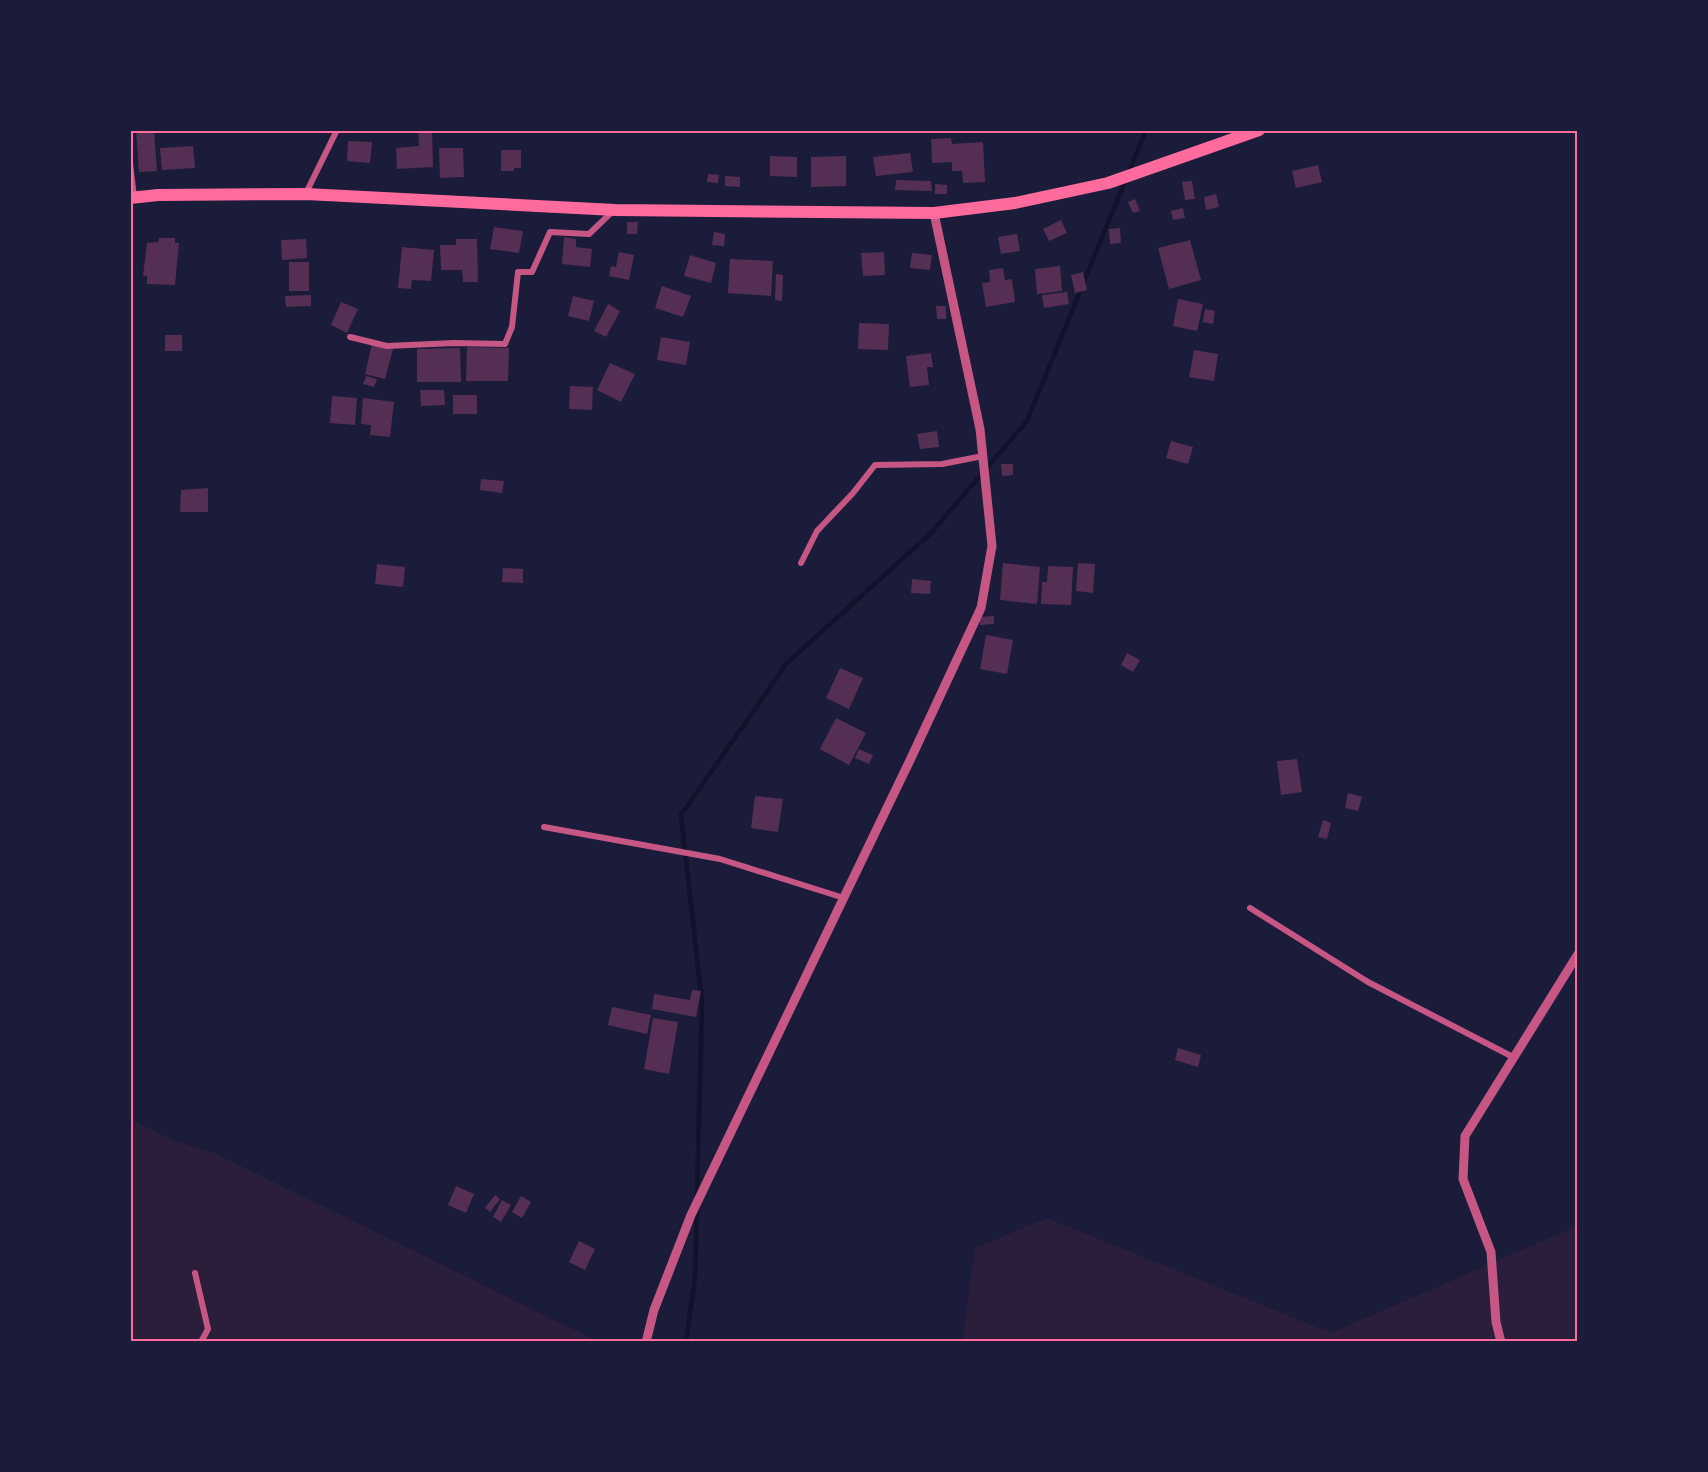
<svg xmlns="http://www.w3.org/2000/svg" width="1708" height="1472" font-family="'Roboto Condensed',sans-serif">
<style>
.green{fill:#2a1e3b}
.lines{fill:none;stroke-linecap:round;stroke-linejoin:round}
.stream{stroke:#12122b;stroke-width:4.5}
.building{fill:#542f53}
.minor{stroke:#c65784;stroke-width:6}
.tertiary{stroke:#c65784;stroke-width:9}
.trunk{stroke:#ff6b9d;stroke-width:12}
.neatline{fill:none;stroke:#ff6b9d;stroke-width:2}
</style>
<rect width="100%" height="100%" fill="#1b1b3a"/>
<!-- green -->
<path class="green" d="M130,1119C158,1133 184,1146 215,1153L597,1341H131Z
M1047,1218L1331,1333L1577,1226V1341L962,1342L975,1248Z"/>
<g class="lines">
<!-- stream -->
<path class="stream" d="M697,1195L702,1003L681,815L787,663L931,533L1027,421L1146,130
M686,1342L695,1277L697,1210"/>
</g>
<!-- building -->
<path class="building" d="M136,130H154L157,171L139,172Z
M418,130H432L433,167L397,169L396,148L419,146Z
M951,138L952,144L983,142L985,182L963,183L962,171H952V162L932,163L931,139Z
M348,141L372,142L370,163L347,161Z
M193,146L195,168L162,170L160,148Z
M439,148H463L464,177L440,178Z
M501,150H521V168H514V171H501Z
M910,153L913,172L876,176L873,157Z
M770,156L797,157V177L770,176Z
M846,156V186L811,187V157Z
M1318,165L1322,182L1296,188L1292,171Z
M708,174L719,175L718,183L707,182Z
M725,176L740,177V187L725,186Z
M896,180L931,181L932,191L895,190Z
M1192,181L1195,199L1185,200L1182,182Z
M935,184L947,185V194H935Z
M1216,194L1219,207L1206,210L1204,197Z
M1135,199L1140,211L1133,213L1128,202Z
M1183,208L1185,218L1173,220L1171,211Z
M1061,220L1067,233L1049,241L1043,229Z
M627,222H638L637,234H627Z
M494,227L523,231L519,253L490,249Z
M1120,228L1121,243L1110,244L1109,229Z
M714,232L725,234L724,246L712,245Z
M1017,234L1020,251L1001,254L998,237Z
M564,237L576,239V247L592,249L590,267L562,264Z
M159,238H175V243H179L175,285L147,284V276H143L147,243L158,242Z
M306,239L307,258L282,260L281,240Z
M456,239H477L478,282H463L462,270H441L440,245H456Z
M1190,240L1201,280L1169,289L1158,248Z
M402,247L434,250L431,281L412,280L411,289L398,288Z
M619,252L634,255L629,280L609,276L611,266L616,267Z
M884,252L885,275L863,276L861,253Z
M912,253L932,255L930,270L910,268Z
M690,255L716,263L711,283L684,276Z
M730,259L773,261L771,296L728,293Z
M289,262H309V291H289Z
M1060,266L1062,291L1037,294L1035,269Z
M1003,268L1005,280L1012,279L1015,302L986,307L982,283L990,282L989,270Z
M1083,272L1087,290L1075,293L1071,275Z
M776,274L783,275L782,301L775,300Z
M662,286L691,296L683,317L655,308Z
M1067,292L1069,304L1044,308L1042,295Z
M311,295V306L286,307L285,296Z
M573,296L594,301L589,321L568,316Z
M1178,299L1203,304L1197,331L1173,326Z
M341,302L358,309L347,333L331,325Z
M608,304L620,311L606,337L594,331Z
M936,306H946V319H937Z
M1205,309L1215,311L1213,324L1203,322Z
M859,323L889,324L888,350L858,349Z
M165,335H182V351H165Z
M661,337L690,342L686,365L657,360Z
M372,344L393,349L385,379L365,374Z
M467,347L509,348L508,381H466Z
M460,348L461,382H417V349Z
M1194,350L1218,354L1214,381L1189,377Z
M931,353L933,367H927L929,385L910,387L906,356Z
M610,363L635,374L621,402L597,390Z
M366,376L377,379L374,387L363,384Z
M570,386L593,387L592,410L569,409Z
M420,390H444L445,405L421,406Z
M453,395H477V414H453Z
M332,396L357,398L355,425L330,423Z
M363,398L394,402L390,437L370,435L371,425L361,424Z
M937,431L939,447L920,449L917,434Z
M1171,441L1193,447L1188,464L1166,458Z
M1001,464H1013V475L1002,476Z
M481,479L504,481L502,493L480,490Z
M208,488V512H180L181,490Z
M1003,563L1040,567L1037,604L1000,600Z
M1078,563L1095,564L1093,593L1076,591Z
M377,564L405,567L403,587L375,584Z
M1048,566L1073,567L1071,605L1041,604L1042,582H1047Z
M503,568L523,569V583L502,582Z
M912,579L931,581L930,594L911,593Z
M994,616V624L980,625L979,617Z
M986,635L1013,640L1007,674L980,669Z
M1127,653L1140,660L1133,672L1121,665Z
M840,668L863,678L849,709L826,698Z
M836,718L866,733L849,765L820,749Z
M859,749L873,755L869,764L855,758Z
M1297,759L1302,792L1281,795L1277,761Z
M1348,793L1362,797L1358,811L1345,808Z
M755,796L783,799L778,832L751,828Z
M1323,820L1331,823L1327,839L1318,837Z
M692,990L701,991L696,1017L652,1009L654,994L690,1000Z
M612,1007L651,1015L647,1034L608,1025Z
M653,1018L678,1022L669,1074L644,1069Z
M1178,1048L1201,1055L1198,1067L1175,1060Z
M456,1186L474,1194L466,1213L448,1205Z
M495,1195L500,1199L490,1212L485,1208Z
M521,1196L531,1202L522,1218L512,1212Z
M502,1200L511,1205L501,1222L493,1217Z
M579,1241L595,1249L585,1270L569,1262Z"/>
<g class="lines">
<!-- minor -->
<path class="minor" d="M130,163L134,197
M306,193L337,130
M350,337L387,346L454,343L505,344L512,327L518,272H532L550,232L589,234L614,210
M801,563L817,531L853,493L875,465L942,464L983,456
M544,827L720,859L844,898
M1250,908L1368,982L1513,1057
M195,1273L208,1329L201,1342"/>
<!-- tertiary -->
<path class="tertiary" d="M646,1342L654,1310L691,1215L912,756L981,608L992,546L980,429L934,213
M1501,1342L1496,1322L1491,1252L1463,1179L1465,1136L1578,954"/>
<!-- trunk -->
<path class="trunk" d="M130,198L158,195L306,194L615,210L934,213L1015,203L1108,183L1259,130"/>
</g>
<!-- border -->
<rect width="1708" height="1472" fill="none" stroke="#1b1b3a" stroke-width="264"/>
<rect x="132" y="132" width="1444" height="1208" class="neatline"/>
</svg>
